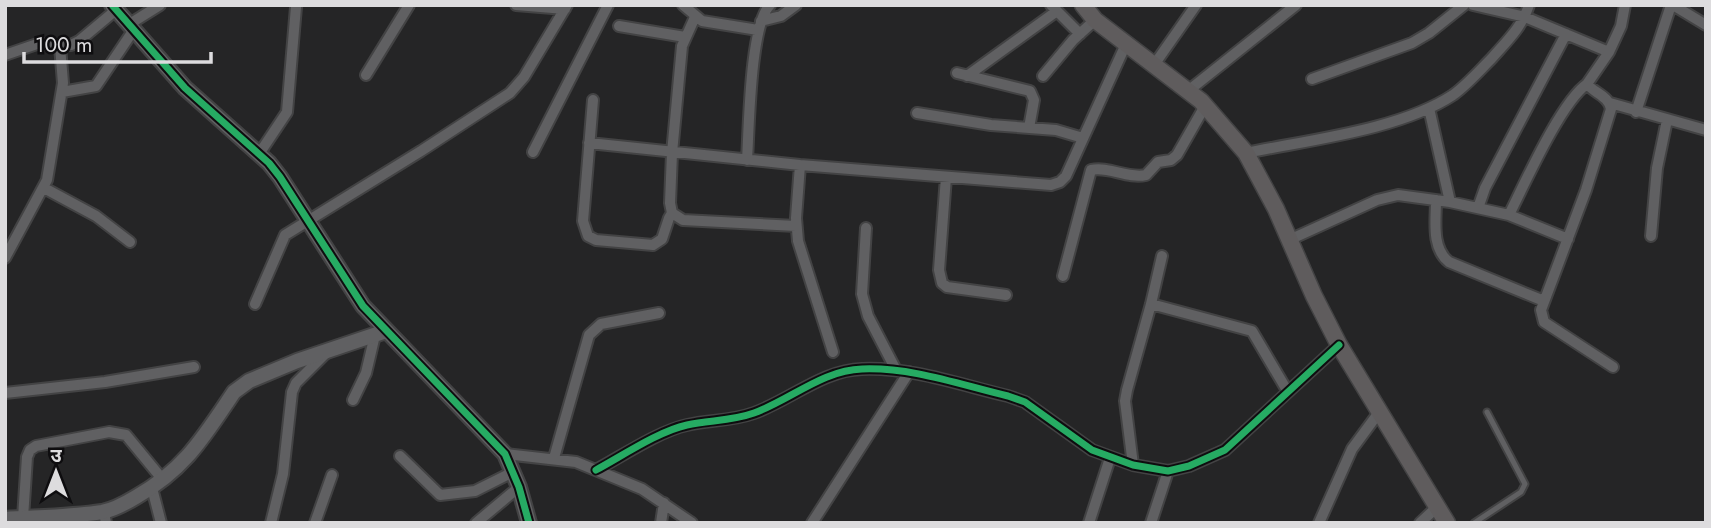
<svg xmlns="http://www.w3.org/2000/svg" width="1711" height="528" font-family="Jost,'Noto Sans Devanagari',sans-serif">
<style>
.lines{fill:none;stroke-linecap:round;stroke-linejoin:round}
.service-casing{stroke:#434344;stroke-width:9}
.minor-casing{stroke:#434344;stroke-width:14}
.tertiary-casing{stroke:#434344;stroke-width:18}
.secondary-casing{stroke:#434344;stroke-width:19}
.service{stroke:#606062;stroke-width:5}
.minor{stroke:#606062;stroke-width:10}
.tertiary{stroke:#606062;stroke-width:14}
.secondary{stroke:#5f5c5d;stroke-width:16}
.cycleway-casing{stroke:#0e0d0f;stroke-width:11}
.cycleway{stroke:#26ab63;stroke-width:7}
</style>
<rect width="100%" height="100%" fill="#252526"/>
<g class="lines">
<!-- service casing -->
<g class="service-casing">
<path id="service" d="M1474,523L1521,492L1525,484L1487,412"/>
</g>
<!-- minor casing -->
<g class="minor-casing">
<path id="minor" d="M516,5L565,9
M683,5L702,21L758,30
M1051,5L1080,34
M1473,5L1525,17L1609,52
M1673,5L1706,25
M695,17L682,46L672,153L670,203L672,213L683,220L796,226
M761,21L781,16L796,5
M128,25L160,5
M619,26L685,37
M5,55L37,44L71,45L79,41L116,10
M1154,65L1196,5
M957,73L1030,91L1034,100L1029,128
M366,75L409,5
M967,76L1057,11
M1043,76L1073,40L1095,20
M1312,79L1412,43L1429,33L1464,5
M1188,91L1296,5
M62,92L96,86L133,31
M593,100L583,221L588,236L596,240L653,245L662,239L669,218L672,213
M1610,103L1706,130
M1429,108L1450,202
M1636,112L1671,5
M917,113L991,125L1056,130L1083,138
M589,143L800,165L1051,185L1060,182L1066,176L1126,44
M533,152L608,5
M1246,153C1308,140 1400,130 1453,95C1467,85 1480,70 1492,58C1507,41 1522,27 1529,5
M259,154L287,112L296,7
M747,160C749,129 750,24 770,5
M800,165L796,218L798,241L833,352
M946,177L939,270L942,283L947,287L1006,295
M44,188L96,216L130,242
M1436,200C1436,220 1431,248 1449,262L1544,301
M1478,208L1485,188L1566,34
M1509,215C1525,183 1561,102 1587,84
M866,228L862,294L868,316L896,370
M1651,236L1657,168L1667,120
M1289,240L1377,200L1398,195L1450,202L1509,215L1568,239
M5,258L47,180L63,83L60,46
M1063,276L1091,170C1109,166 1127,179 1146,175L1158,162L1171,160L1177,155L1205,106
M255,304L285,235L421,151L510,93L524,77L567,5
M1151,304L1252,331L1288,392
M1613,367L1544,322L1541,310L1586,190L1611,109C1609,96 1594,93 1587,84L1609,52L1621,26L1625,5
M5,393L105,382L194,367
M353,400L366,373L375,335
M505,454L576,462L642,489L692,523
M400,456L440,495L475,491L513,472
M554,458L589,335L601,324L659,313
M1133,465L1125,401L1127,390L1151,304L1162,256
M596,470C622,456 659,431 687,425C709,420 732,421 754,413C790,400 823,370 862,369C912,367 961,385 1008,396L1025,402L1092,450L1133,465L1168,471L1189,466L1225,450L1339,345
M152,488L161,523
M104,512L106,523
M23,518L27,457L30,450L36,446L109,432L126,435L163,480
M271,523L283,474L292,392L296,383L327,352
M315,523L332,475
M476,523L519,487
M661,523L664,503
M812,523L909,372
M1089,523L1110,458
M1151,523L1168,471
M1319,523L1352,449L1380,411
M1420,523L1437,507"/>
</g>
<!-- tertiary casing -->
<g class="tertiary-casing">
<path id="tertiary" d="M112,5L185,88L269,163L280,177L363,306L505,454L519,487L529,523
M5,519C37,517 70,517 102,512C113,510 126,503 136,497C185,469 203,438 234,392L249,381L297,361L386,331"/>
</g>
<!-- secondary casing -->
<g class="secondary-casing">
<path id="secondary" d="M1083,5L1095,20L1201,101L1246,153L1276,209L1314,296L1339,345L1447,523"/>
</g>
<!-- service -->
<use href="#service" class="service"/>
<!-- minor -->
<use href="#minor" class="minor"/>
<!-- tertiary -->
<use href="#tertiary" class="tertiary"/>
<!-- secondary -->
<use href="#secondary" class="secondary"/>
<!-- cycleway casing -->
<g class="cycleway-casing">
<path id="cycleway" d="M112,5L185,88L269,163L280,177L363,306L505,454L519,487L529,523
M596,470C622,456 659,431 687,425C709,420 732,421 754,413C790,400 823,370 862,369C912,367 961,385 1008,396L1025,402L1092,450L1133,465L1168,471L1189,466L1225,450L1339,345"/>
</g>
<!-- cycleway -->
<use href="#cycleway" class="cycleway"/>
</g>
<!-- border -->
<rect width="1711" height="528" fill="none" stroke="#dddcde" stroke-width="14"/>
<!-- north arrow -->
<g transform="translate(56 472)" stroke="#0e0d0f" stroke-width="5" paint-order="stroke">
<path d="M0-5L12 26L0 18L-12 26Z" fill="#dddcde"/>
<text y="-10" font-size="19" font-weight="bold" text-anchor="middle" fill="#dddcde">उ</text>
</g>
<!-- scale -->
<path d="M24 52v10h187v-10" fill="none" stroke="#dddcde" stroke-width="3.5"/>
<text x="35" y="52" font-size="21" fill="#dddcde" stroke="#0e0d0f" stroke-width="5" paint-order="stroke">100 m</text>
</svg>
